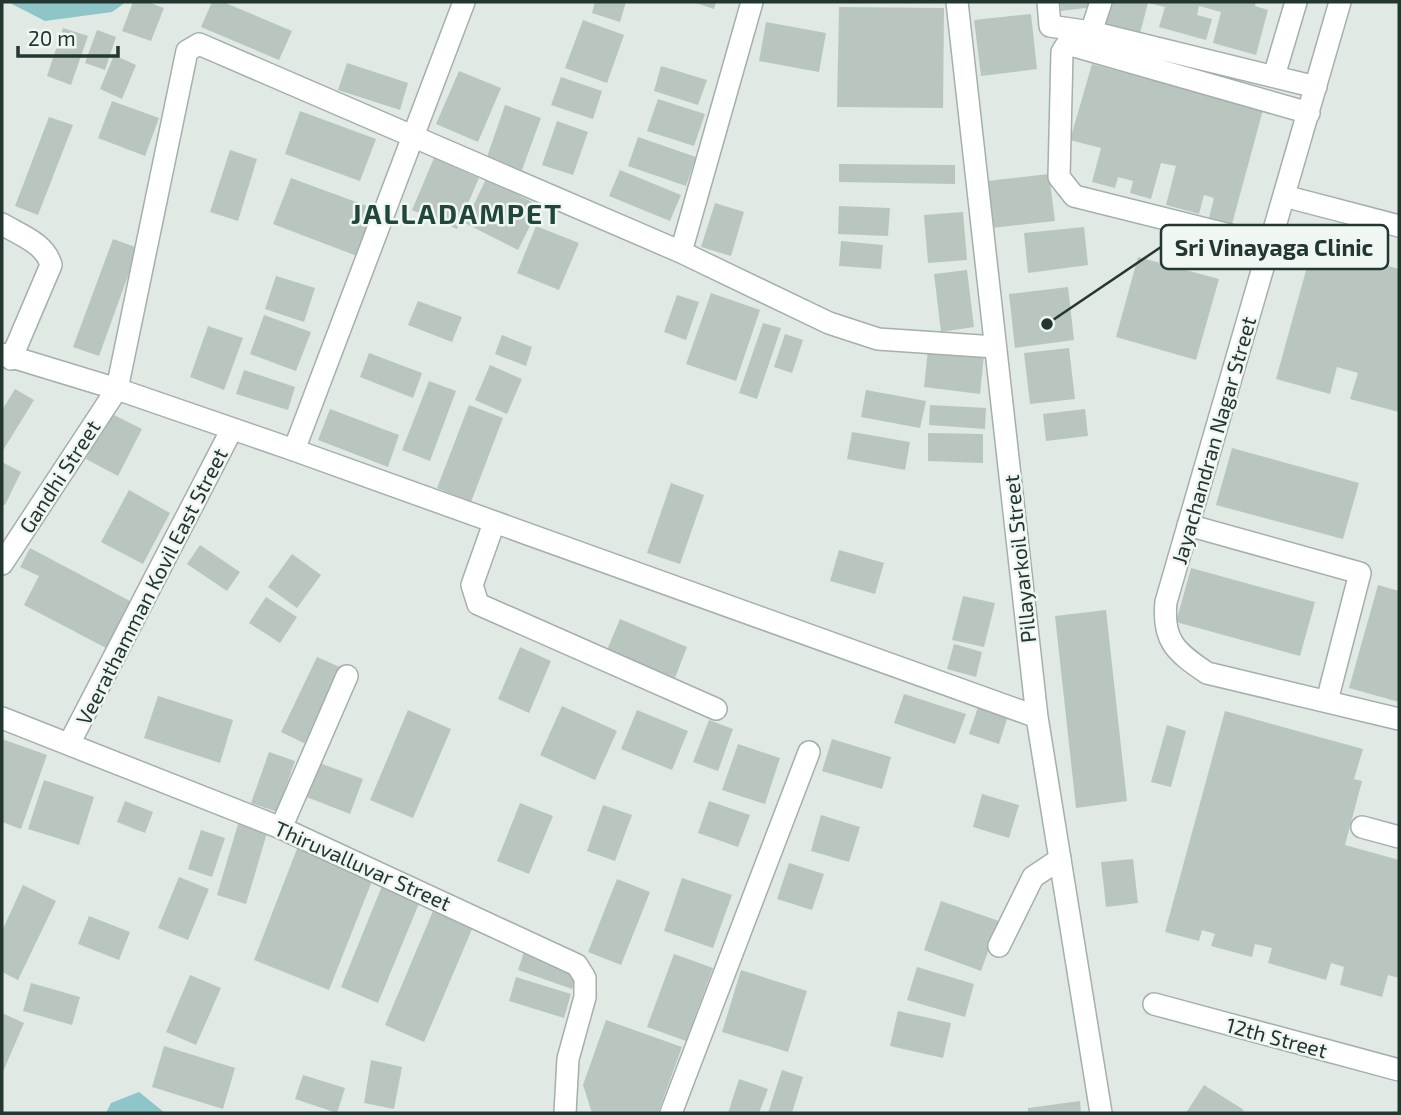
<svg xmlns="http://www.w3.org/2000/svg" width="1401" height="1115" font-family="'Exo 2',sans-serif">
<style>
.water{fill:#8dc5c9}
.building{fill:#b9c6c0}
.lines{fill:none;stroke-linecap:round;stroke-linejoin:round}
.minor-casing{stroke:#a4b0aa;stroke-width:24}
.tertiary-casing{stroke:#a4b0aa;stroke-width:24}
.minor{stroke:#fff;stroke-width:21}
.tertiary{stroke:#fff;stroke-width:21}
.labels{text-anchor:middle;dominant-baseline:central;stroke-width:5;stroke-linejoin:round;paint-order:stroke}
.street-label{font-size:21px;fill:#233730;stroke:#f0f6f2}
.district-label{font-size:28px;font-weight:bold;letter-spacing:2px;fill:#21473a;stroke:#f0f6f2}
.leader{fill:none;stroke:#233730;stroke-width:2.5}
.callout-dot{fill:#233730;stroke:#f0f6f2;stroke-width:2.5}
.callout{fill:#f0f6f2;stroke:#233730;stroke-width:2.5}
.callout-label{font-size:23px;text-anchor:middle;font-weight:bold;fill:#233730}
</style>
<rect width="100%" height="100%" fill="#e0e9e4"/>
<!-- water -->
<path class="water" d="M8,2H126L112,12L45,21Z
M139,1092L165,1113H106L111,1103Z"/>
<!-- building -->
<path class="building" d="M133,2H148L164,8L151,41L122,31Z
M212,2H223L292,31L279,60L201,27Z
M595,2H626L620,22L592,13Z
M693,2H716L714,9Z
M1060,2H1094V7L1061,11Z
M1111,2H1256L1255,6L1268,10L1256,55L1213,43L1221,12L1199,6L1197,15L1212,19L1206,40L1159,27L1165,7L1148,3L1139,37L1104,27Z
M839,7L944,8L943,108L837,107Z
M1031,14L1037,69L981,76L974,20Z
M583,20L624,35L607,83L565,68Z
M766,22L826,33L819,72L759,61Z
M63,28L88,36L71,85L47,76Z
M97,30L116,37L105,70L85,63Z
M114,55L136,65L122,99L100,89Z
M347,63L408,83L400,110L338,90Z
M1092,64L1263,110L1232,224L1209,218L1214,198L1204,195L1199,214L1166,205L1176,166L1161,163L1151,199L1130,193L1133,181L1118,177L1115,188L1092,182L1101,148L1070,140Z
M661,66L707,80L698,105L654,91Z
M459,71L501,88L478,142L436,124Z
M561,77L602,91L593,119L551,105Z
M658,99L705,114L694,146L647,131Z
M112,101L159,118L145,156L98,138Z
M505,105L541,118L522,170L487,157Z
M300,111L376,139L360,181L285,154Z
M49,117L73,125L38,215L15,206Z
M557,121L588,132L573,175L542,165Z
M638,137L696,157L686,186L628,166Z
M230,150L257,159L238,221L210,212Z
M434,158L479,178L457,229L412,210Z
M839,164L955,165V184L839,182Z
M620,170L681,195L670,221L609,196Z
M1049,174L1055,221L992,228L987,181Z
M291,178L375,209L357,256L273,224Z
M486,179L540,206L518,250L465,223Z
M715,203L744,212L731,256L701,247Z
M839,206L890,208L888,236L838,234Z
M963,212L967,260L928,263L924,215Z
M536,226L579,243L559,290L517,273Z
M1084,227L1088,265L1028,273L1024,233Z
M113,239L138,248L99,356L73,347Z
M841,241L883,245L881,269L839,266Z
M1313,245L1399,269V412L1350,399L1358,373L1337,367L1330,394L1276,379Z
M1138,257L1219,279L1196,360L1116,337Z
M967,270L974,327L941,332L934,274Z
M276,276L315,288L304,322L265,309Z
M1068,287L1074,340L1015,348L1009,294Z
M711,293L760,310L736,381L686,364Z
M677,295L699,302L686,340L664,332Z
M418,301L462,317L452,342L408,325Z
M264,315L311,332L296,371L250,354Z
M763,323L781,328L757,399L739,393Z
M208,326L243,338L224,390L190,377Z
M785,334L803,340L792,373L774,367Z
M502,335L532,347L526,366L495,354Z
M1069,348L1075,399L1030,404L1024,353Z
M928,349L984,355L980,394L924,387Z
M369,353L422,373L413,398L360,377Z
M490,365L522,379L507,414L475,400Z
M244,370L295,387L288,410L236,394Z
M429,381L456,391L430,461L402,450Z
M15,389L34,400L2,452V410Z
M866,390L926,401L920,428L861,417Z
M469,405L503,418L471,502L437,488Z
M930,405L986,408L985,429L929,425Z
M330,409L399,435L388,467L318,440Z
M1085,409L1088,436L1046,441L1043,414Z
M110,413L142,429L118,476L86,459Z
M852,432L910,442L905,470L847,459Z
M928,433L983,434V463L928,461Z
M1232,448L1359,483L1343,539L1216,505Z
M2,462L21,472L5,505L2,504Z
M671,483L704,495L680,564L647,553Z
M129,490L170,513L143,564L101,542Z
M200,545L240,572L227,591L187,564Z
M30,548L130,601L106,648L24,605L39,576L20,567Z
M839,550L884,563L875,594L830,581Z
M292,554L321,575L297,608L268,587Z
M1191,568L1315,602L1300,656L1176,622Z
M1378,585L1399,591V702L1349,688Z
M963,596L995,603L984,647L952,640Z
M266,597L297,617L280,643L249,623Z
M1106,610L1127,801L1076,808L1055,616Z
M620,619L687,647L675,678L607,650Z
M954,644L982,652L976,677L947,669Z
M520,647L551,661L529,713L498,699Z
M317,657L344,669L308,745L281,732Z
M904,694L966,714L955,744L894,723Z
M158,696L233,720L220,763L144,738Z
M562,706L617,731L595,780L540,755Z
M978,707L1008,716L999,744L969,734Z
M408,710L451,729L413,818L370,800Z
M637,710L688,731L672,770L621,749Z
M1225,711L1363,749L1354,779L1362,781L1345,845L1399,860V978L1388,975L1382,997L1340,985L1344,967L1331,963L1326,980L1268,963L1272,948L1255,944L1252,957L1211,946L1215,934L1202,930L1199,941L1165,932Z
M709,720L733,729L718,771L693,762Z
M1167,725L1186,731L1171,787L1151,782Z
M2,739L47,755L21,829L2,822Z
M832,739L891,757L882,789L822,771Z
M738,744L780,758L765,804L722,790Z
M269,752L295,761L277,812L251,803Z
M317,762L363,779L350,814L304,796Z
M44,780L94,797L79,845L28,829Z
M982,794L1019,805L1009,838L973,827Z
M125,801L153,812L145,833L117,822Z
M709,801L750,815L738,847L698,833Z
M520,803L553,816L529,874L497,861Z
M603,805L632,815L615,861L587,851Z
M821,815L860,827L849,862L811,851Z
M238,824L267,833L246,904L217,895Z
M201,830L225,838L212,877L188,869Z
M300,841L376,871L329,990L254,960Z
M1133,859L1138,903L1106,907L1101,862Z
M789,863L824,874L812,910L777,899Z
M179,877L209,889L188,940L158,928Z
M682,878L732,895L713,948L664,931Z
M617,879L650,892L621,965L588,952Z
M384,881L422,896L378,1003L341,987Z
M23,885L56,901L18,980L2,972V931Z
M941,901L999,921L981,971L924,950Z
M433,911L473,927L424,1042L385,1025Z
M89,916L130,932L119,960L78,944Z
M524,952L579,971L572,989L518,970Z
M674,954L713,968L686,1041L647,1027Z
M917,967L974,984L965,1017L907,1000Z
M741,970L807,991L788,1052L722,1032Z
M190,975L221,988L196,1045L166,1032Z
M516,977L571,994L564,1018L509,1001Z
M31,983L80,997L72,1025L23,1011Z
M898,1011L951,1023L943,1058L890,1046Z
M2,1013L24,1023L2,1074Z
M606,1020L682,1047L658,1113H592L583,1085Z
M164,1046L235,1068L223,1109L152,1087Z
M371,1060L402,1067L394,1109L364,1103Z
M782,1070L803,1077L792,1113H768Z
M303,1075L345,1088L337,1113L295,1099Z
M739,1079L768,1089L759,1113H728Z
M1204,1085L1244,1110L1241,1113H1186Z
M1080,1101L1081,1113H1028V1108Z"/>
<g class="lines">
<!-- minor casing -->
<g class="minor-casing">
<path id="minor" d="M1048,2L1050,26L1091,32
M1101,2L1091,32L1316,87
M1340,2L1166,602C1162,641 1176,652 1207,673L1399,719
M1274,76L1296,2
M1284,196L1399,226
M2,224C20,235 45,243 51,265L11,359
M1270,245L1074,196L1059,177L1062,52L1067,44L1309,113
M681,252L752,2
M294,450L464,2
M494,523L472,585L478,604L716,709
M1188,525L1360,573L1327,701
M2,564L117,389L187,51L199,44L681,252L829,323L878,339L995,347
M2,718L281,828L577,965L585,978V997L568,1059L565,1113
M69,744L232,429
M1362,827L1399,837
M281,828L347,676
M999,946L1033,877L1060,859
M1154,1004L1399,1070
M671,1113L809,752"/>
</g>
<!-- tertiary casing -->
<g class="tertiary-casing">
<path id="tertiary" d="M957,2L1037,717L1101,1113
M2,354L117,389L294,450L1037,717"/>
</g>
<!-- minor -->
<use href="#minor" class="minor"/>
<!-- tertiary -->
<use href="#tertiary" class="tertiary"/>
</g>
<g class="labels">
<!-- street labels -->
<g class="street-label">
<text transform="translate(1213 440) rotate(-74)">Jayachandran Nagar Street</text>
<text transform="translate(59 476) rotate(-57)">Gandhi Street</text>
<text transform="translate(1019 559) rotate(-96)">Pillayarkoil Street</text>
<text transform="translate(151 586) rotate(-63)">Veerathamman Kovil East Street</text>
<text transform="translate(363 865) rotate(24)">Thiruvalluvar Street</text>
<text transform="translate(1277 1037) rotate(15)">12th Street</text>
</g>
<!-- district labels -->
<g class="district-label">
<text x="457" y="213">JALLADAMPET</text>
</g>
</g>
<!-- callouts -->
<path class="leader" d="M1047 324L1161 247"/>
<circle class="callout-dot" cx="1047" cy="324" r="7"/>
<rect class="callout" x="1161" y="225" width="227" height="44" rx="7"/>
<g class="callout-label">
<text x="1274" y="256">Sri Vinayaga Clinic</text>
</g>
<!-- border -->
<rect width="1401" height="1115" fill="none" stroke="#233730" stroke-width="7"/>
<!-- scale -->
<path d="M18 46v10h100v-10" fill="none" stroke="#233730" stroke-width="3.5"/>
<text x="28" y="46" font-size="21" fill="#233730" stroke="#f0f6f2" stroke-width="5" paint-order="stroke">20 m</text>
</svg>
